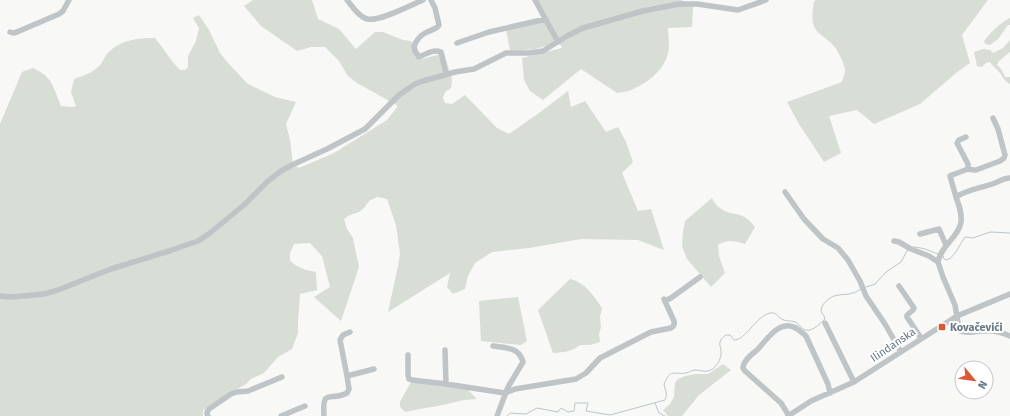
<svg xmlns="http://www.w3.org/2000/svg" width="1010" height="416" font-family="'Fira Sans',sans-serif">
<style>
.green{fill:#d8ddd5}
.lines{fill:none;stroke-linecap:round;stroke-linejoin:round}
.stream{stroke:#bbc5ca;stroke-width:1}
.minor{stroke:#bfc4c7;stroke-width:5.5}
.poi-dot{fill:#dc5832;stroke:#fff;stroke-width:1.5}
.labels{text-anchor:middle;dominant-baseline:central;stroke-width:4;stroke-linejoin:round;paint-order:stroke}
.poi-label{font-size:11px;font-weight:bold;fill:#687985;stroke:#fff;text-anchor:start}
.street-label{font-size:11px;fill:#687985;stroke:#fff}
</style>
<rect width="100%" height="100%" fill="#f8f8f6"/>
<!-- green -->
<path class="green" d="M253,0H312L318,19L339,29L356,49L375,32H383L403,40L411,41L419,60L444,53L452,80L451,88L445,92L443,98L445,103L452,104L465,95L497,128L509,134L539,113L568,91L571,107L585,101L606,132L618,127L626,142L633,162L622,173L638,211L651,209L664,250L638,240L581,239L529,248L492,252L475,263L468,276L465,289L453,294L447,287L450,273L388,312L398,266L400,254L396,225L387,199L377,197L369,201L364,208L359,212L350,215L344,219L347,229L353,238L359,267L341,321L314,297L330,287L322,256L310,243L294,244L290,253V260C296,268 306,270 316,272L317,290L300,294L298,322V333L292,349L278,357L264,373L251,379L246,384L214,403L203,410V416H0V124L22,72L33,68C53,77 53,87 61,106L72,107L76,106L71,92L74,79C82,76 93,73 99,66C103,63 104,57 108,53C120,40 137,38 155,38L162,47L172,61L180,70H185L188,67V56L196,41L199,28L193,18L199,15L209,30L220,53L228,63L248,84L275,97L296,102L286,124L290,140L293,165L299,168L334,153L387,120L398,106L357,83L348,76L339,61L325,47H311L297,51L261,26L244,6Z
M537,0H682L683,4L693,6L692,27L668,28C668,36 670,46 668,53C664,71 646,84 629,91C625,92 621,92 617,93L581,69L543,100L530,91L524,80L522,58L562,48Z
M816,0H988L962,35L970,63L956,73L920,104L874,124L857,110L829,116L841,153L824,162L799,124L787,102L842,82C843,78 845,74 845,70C845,63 836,47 831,43C825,37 817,34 814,26C811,18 813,9 814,1Z
M1010,18V25H1008L998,39L990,45L985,44L984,41C992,31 999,24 1010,18Z
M545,21L555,41L546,46L535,49L510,51L506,29Z
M1010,40V52L999,61L997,65L1002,70L1005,77H1010V84C1004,81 1003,77 999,72C996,68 992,66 990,62L986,63L982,67L977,66L974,52L983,49L990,50L993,53L1003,48Z
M712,198C714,202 716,206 720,208C734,218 742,209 755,227L745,244C734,241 728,239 718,245L719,256L725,273L711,287L687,259L682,246L683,232L685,221Z
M570,279C586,283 593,295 602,308L600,317L601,327L599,334L600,342L590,345H580C572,352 564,352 553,353L538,310Z
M518,297L527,341L521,345L481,341L479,301Z
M723,364L731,370L699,395L682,416H668L663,410L670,404L674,397L675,383L678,379L685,376L695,374H708Z
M412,380L465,387L477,399L464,400L443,405L420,409L405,412L400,407V402Z"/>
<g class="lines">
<!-- stream -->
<path class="stream" d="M913,247C922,247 930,251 938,254
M943,256L944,259L947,260C956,256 959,245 965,237L973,238L990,232L1010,233
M866,287L875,284L886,272L901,262L908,249
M655,403L659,413L665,416
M507,416L510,413L526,414L537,408L558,412L561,408L568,412L574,411L575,403H588L586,411L610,415L665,400C668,394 665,390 664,384C671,368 673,375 686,373C690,372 692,370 695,370C700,370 704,372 708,371C716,369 722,359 721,351C721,348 719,345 720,342C721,339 723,337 726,335H730L734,340C745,341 756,316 770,313C775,312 777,315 780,318C785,322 790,320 795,322C798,323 799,326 802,328C810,335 819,324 825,319C825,316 822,314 821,311C821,303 832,295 839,295C844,294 848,295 852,293C855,293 858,291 861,289"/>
<!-- minor -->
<path class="minor" d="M347,0C352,6 359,17 367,19C379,22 411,5 423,0
M431,0L435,8L439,25C436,30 430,30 425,33C420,36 416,41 414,46L415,51L419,57C426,54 433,49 441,52L446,74
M535,0L558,42
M10,32L13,33L17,32L59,14L63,11L69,0
M457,43L489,32L546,19
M968,169L974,170H976L1000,161L1004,158L1005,155L998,129L993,118
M785,192L804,219L823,239L838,248L848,260L860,281L866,296L885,324L901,352
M956,197L950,176L952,175L968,169V164L957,143L959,140L966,137
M920,234L939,229L946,245
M894,241L899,242L911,249L929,256L938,262L943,277L955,305L959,329L960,331C967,334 974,331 982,331C992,330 1001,332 1010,336
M938,262C941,245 959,237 961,222C962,213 959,205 956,197C968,189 982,188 995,183C1000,181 1004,178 1010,178
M899,286L914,308L913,310L907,315V317L921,338
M0,296L12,297L44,294L58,290L111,269L169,251L198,241L210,233L245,204L268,181L281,171L292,165L327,149L365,129L399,95L415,84L423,81L455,72L474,69L506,53H529L543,51L567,36L583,28L643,11L679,4H697L738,10L766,0
M665,301L671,298L700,277
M825,323L854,382
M493,346C506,348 519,347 523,362L508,387L497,416
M445,350L446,384
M408,355V375L409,379L412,380L446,384L505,393L515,389L576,379L586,373L600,358L651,332L671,328C674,326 675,324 674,321L664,299
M347,376L340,340L343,335L350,332
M208,416C206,413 207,411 209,409L231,394L237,392L248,391L282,377
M281,416L305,406
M324,416C322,387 330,402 347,393L349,389L347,376L374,369
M788,416L811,401L854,382L957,316L1010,294
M789,416L781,403L745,371L743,368C743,360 753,354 758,349C768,338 780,319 796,328C800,331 803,333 806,336L828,384L830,393"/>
</g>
<!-- markers -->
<rect class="poi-dot" x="938" y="323" width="8" height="8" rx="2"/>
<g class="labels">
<!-- poi labels -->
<g class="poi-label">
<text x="950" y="327">Kovačevići</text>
</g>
<!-- street labels -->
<g class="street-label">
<text transform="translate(893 345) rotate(-34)">Ilindanska</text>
</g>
</g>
<!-- north arrow -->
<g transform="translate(974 380) rotate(119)"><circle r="19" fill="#ffffff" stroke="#c3c9ce"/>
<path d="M0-3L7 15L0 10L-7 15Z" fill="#dc5832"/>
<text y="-6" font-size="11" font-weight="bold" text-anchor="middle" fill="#687985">N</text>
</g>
</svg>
